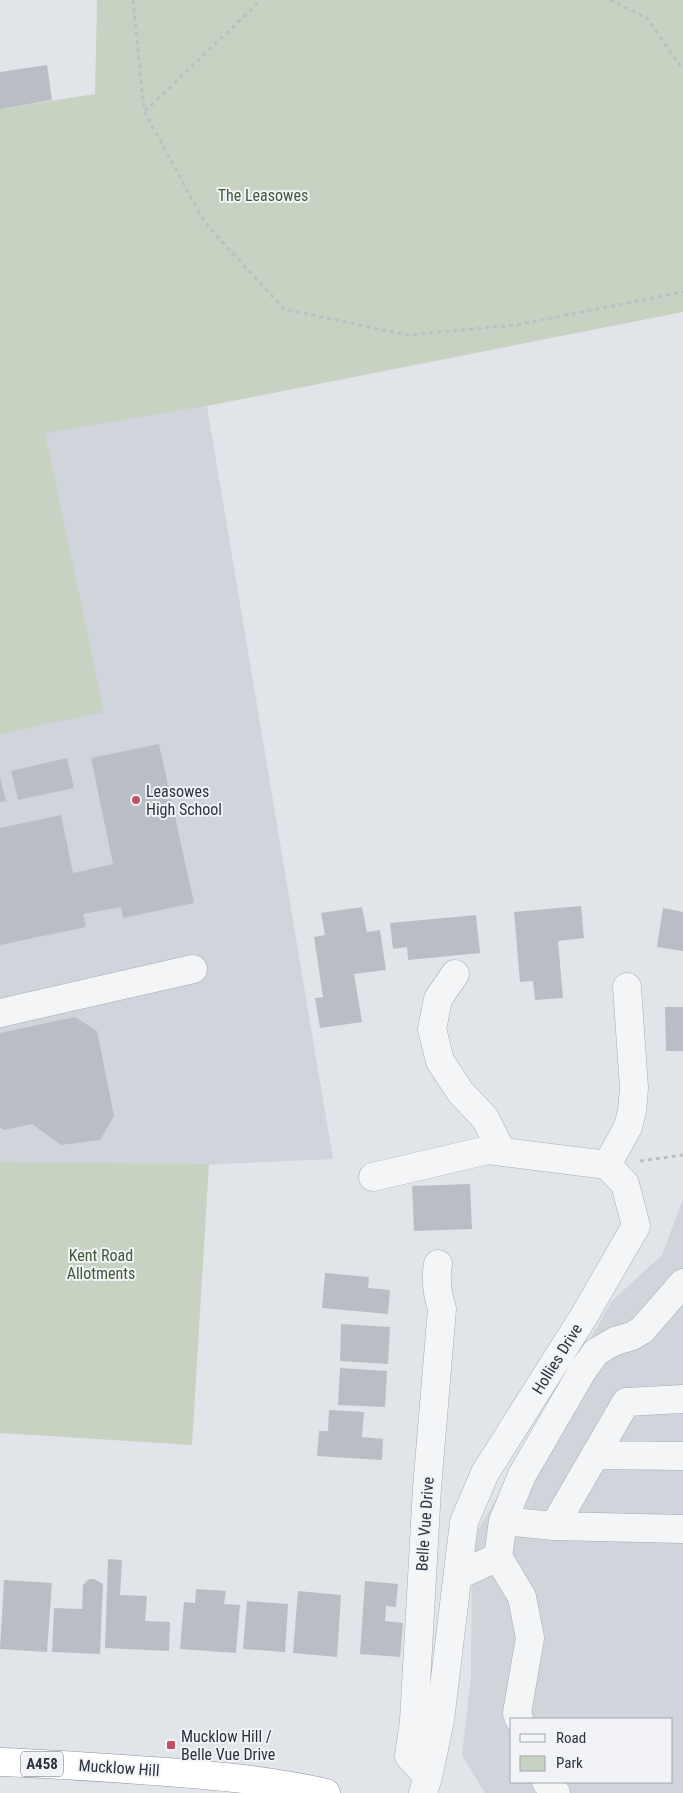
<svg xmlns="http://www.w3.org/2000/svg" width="683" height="1793" font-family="'Roboto Condensed',sans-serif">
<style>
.built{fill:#d0d4db;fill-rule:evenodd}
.green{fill:#c7d2c3}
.building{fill:#b9bec5}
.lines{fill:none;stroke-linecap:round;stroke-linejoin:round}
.minor-casing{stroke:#a7acb3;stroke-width:29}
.highway-casing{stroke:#8a939e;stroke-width:29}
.path{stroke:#bcbfc3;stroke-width:3;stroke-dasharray:4 4;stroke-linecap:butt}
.minor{stroke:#f4f5f7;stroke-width:28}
.highway{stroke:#fff;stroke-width:28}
.poi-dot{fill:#c45066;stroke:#f1f3f6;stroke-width:2}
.labels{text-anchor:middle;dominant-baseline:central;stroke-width:4;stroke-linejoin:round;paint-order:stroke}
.shield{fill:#f1f3f6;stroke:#666d76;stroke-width:1}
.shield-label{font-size:15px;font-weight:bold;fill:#2b333f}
.park-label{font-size:16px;fill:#415a39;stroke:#f1f3f6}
.poi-label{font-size:16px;fill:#2b333f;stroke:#f1f3f6;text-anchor:start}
.street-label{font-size:16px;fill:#2b333f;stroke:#f1f3f6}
</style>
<rect width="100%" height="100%" fill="#e1e5e9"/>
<!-- built -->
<path class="built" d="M207,406L333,1159L152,1167L0,1162V440Z
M683,1199V1793H485L462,1755L471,1675L472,1540L612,1301L662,1255ZM512,1719H672V1782H512Z"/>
<!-- green -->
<path class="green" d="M97,0H683V312L207,406L45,433L104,712L0,734V109L95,94Z
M0,1162L209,1164L192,1445L0,1433Z"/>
<!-- building -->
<path class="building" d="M47,65L52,100L0,109V72Z
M159,744L194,903L123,918L121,907L83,914L86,927L0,945V828L61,815L73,873L113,864L91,758Z
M67,758L74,788L18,800L11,771Z
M0,776L6,801L0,802Z
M581,906L584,938L558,941L563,998L535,1000L533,981L520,982L514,912Z
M362,907L367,932L380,930L386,970L354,974L362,1022L320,1028L315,998L323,997L314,937L325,935L321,913Z
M663,908L683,912V951L657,947Z
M476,915L480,953L408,960L407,947L393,949L390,923Z
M665,1007H683V1051H666Z
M75,1017L97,1031L114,1116L100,1140L61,1145L32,1124L3,1130L0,1127V1033Z
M470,1184L472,1229L414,1231L412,1186Z
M325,1273L369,1277L368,1288L390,1290L388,1314L322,1308Z
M341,1324L390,1327L388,1364L340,1361Z
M340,1368L387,1371L385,1407L338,1405Z
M329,1410L364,1412L362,1437L383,1439L382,1460L317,1456L319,1431H328Z
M108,1559L122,1560L120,1595L147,1596L145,1621L170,1622L169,1651L105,1648Z
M89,1579H94L103,1584L100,1654L52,1652L54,1608L82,1609L83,1585Z
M4,1580L52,1583L47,1652L0,1649Z
M365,1581L398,1584L396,1607L386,1606L385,1621L403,1623L400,1657L360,1654Z
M196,1589L226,1591L224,1604L240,1605L236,1653L180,1649L184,1602L195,1603Z
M298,1591L341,1595L337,1657L293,1653Z
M247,1601L288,1604L285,1652L243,1649Z"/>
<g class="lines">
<!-- minor casing -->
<g class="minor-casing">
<path id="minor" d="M455,974L438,999L432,1029L440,1061L461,1093L485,1118L502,1152
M0,1013L193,969
M607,1165L628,1127L632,1111L634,1088L627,987
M373,1177L488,1150L607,1165L625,1184L636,1226L584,1316L485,1473L464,1522L440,1720L428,1777L423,1793
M596,1455L683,1456
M503,1521L522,1475L583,1370L596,1352L615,1341L632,1336L642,1330L683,1283
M554,1526L626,1402L683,1399
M498,1557L522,1597L530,1638L517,1713L519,1719
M459,1575L498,1557L503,1521L554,1526L683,1529
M428,1777L409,1756L414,1721L427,1488L442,1309C437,1293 435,1280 438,1264
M546,1782L556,1793"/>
</g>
<!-- highway casing -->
<g class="highway-casing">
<path id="highway" d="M0,1762C56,1764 112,1768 167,1772C221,1776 273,1781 326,1793"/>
</g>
<!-- path -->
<path class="path" d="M133,0L144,111L205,223L284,309L407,335L516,325L683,292
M610,0L647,18L683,70
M145,111L256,5L259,0
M640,1161L683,1155"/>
<!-- minor -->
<use href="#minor" class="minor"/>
<!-- highway -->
<use href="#highway" class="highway"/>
</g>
<!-- markers -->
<g class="poi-dot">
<circle cx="136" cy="800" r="5"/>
<rect x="166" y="1740" width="10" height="10" rx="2.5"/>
</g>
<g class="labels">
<!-- shield labels -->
<rect class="shield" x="21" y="1751.5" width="42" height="25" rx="4"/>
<g class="shield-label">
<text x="42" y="1764">A458</text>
</g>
<!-- park labels -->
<g class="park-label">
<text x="263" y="195">The Leasowes</text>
<text x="101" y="1255">Kent Road<tspan x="101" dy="18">Allotments</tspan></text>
</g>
<!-- poi labels -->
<g class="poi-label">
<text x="146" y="791">Leasowes<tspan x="146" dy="18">High School</tspan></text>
<text x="181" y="1736">Mucklow Hill /<tspan x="181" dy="18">Belle Vue Drive</tspan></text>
</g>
<!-- street labels -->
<g class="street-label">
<text transform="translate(557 1359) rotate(-58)">Hollies Drive</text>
<text transform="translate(425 1524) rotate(-86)">Belle Vue Drive</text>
<text transform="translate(119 1768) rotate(4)">Mucklow Hill</text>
</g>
</g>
<!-- legend -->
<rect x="510" y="1718" width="162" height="65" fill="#f1f3f6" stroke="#a2a6ad"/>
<rect x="520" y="1734" width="25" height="8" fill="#f4f5f7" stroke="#a2a6ad"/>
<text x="556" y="1743" font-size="15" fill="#2b333f">Road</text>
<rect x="520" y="1756" width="25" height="15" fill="#c7d2c3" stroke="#a2a6ad"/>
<text x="556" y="1768" font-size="15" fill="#2b333f">Park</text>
</svg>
